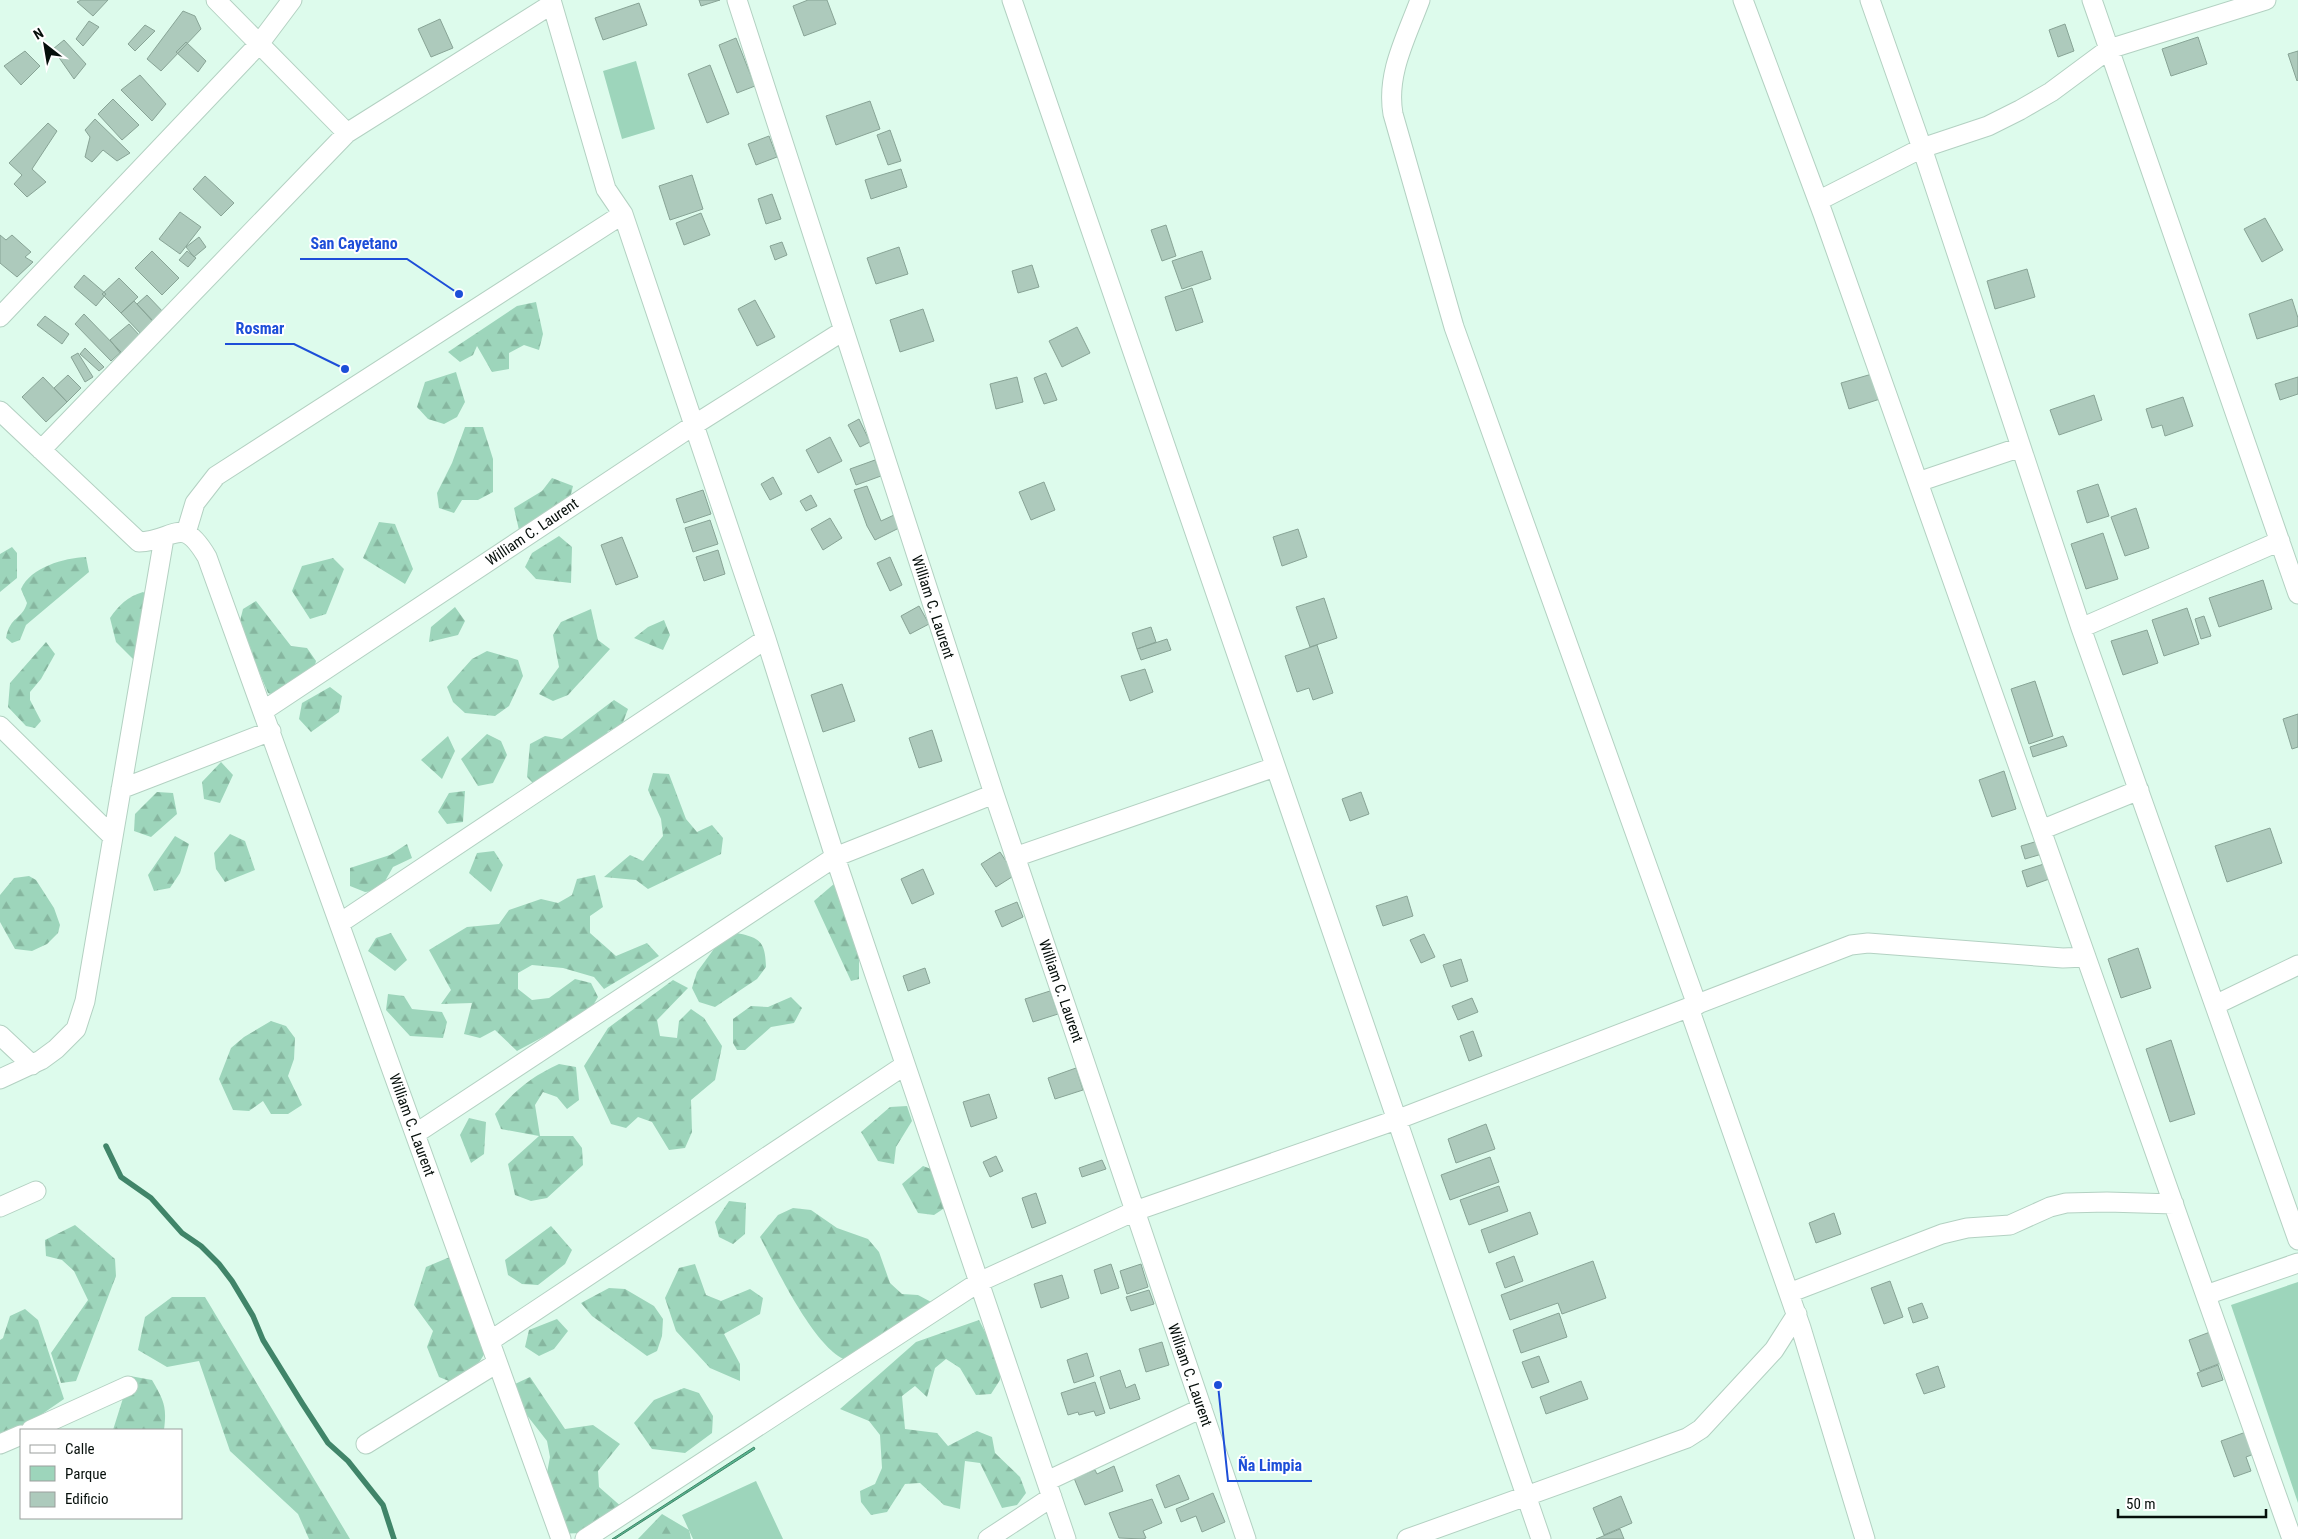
<svg xmlns="http://www.w3.org/2000/svg" width="2298" height="1539" font-family="'Roboto Condensed',sans-serif">
<style>
.green{fill:#9dd5bb}
.forest{fill:url(#forest-firs)}
.water{fill:url(#water-ripples);stroke:#408569}
.lines{fill:none;stroke-linecap:round;stroke-linejoin:round}
.stream{stroke:#408569;stroke-width:5.5}
.building{fill:#adcabc;stroke:#88a496}
.minor-casing{stroke:#b3d1c2;stroke-width:21}
.minor{stroke:#fff;stroke-width:19}
.labels{text-anchor:middle;dominant-baseline:central;stroke-width:4;stroke-linejoin:round;paint-order:stroke}
.street-label{font-size:15px;fill:#060f0b;stroke:#fff}
.leader{fill:none;stroke:#1d4ed8;stroke-width:2}
.callout-dot{fill:#1d4ed8;stroke:#fff;stroke-width:2}
.callout-label{font-size:16px;text-anchor:middle;font-weight:bold;fill:#1d4ed8;stroke:#fff;stroke-width:4;stroke-linejoin:round;paint-order:stroke}
</style>
<defs>
<pattern id="forest-firs" width="22" height="20" patternUnits="userSpaceOnUse" patternTransform="scale(1.25)"><rect width="22" height="20" fill="#9dd5bb"/><path d="M5 1l3.5 6h-7zM16 11l3.5 6h-7z" fill="#86b69f"/></pattern>
<pattern id="water-ripples" width="26" height="14" patternUnits="userSpaceOnUse" patternTransform="scale(1.25)"><rect width="26" height="14" fill="#59b891"/><path d="M2 4q2-2 4 0t4 0M15 11q2-2 4 0t4 0" fill="none" stroke="#4c9d7c"/></pattern>
</defs>
<rect width="100%" height="100%" fill="#ddfbec"/>
<!-- green -->
<path class="green" d="M636,61L655,129L622,139L603,71Z
M2298,1282V1503L2231,1305Z
M756,1481L783,1539H693L682,1515Z"/>
<!-- forest -->
<path class="forest" d="M536,302L543,334L539,350L524,345L509,353V369L492,372L477,346L473,355L460,362L448,352L517,306Z
M456,372L465,402L457,417L444,424L428,419L417,407L425,382Z
M465,427H483L493,459V492L478,500H462L454,513L439,508L437,493L452,463Z
M552,478L573,486L569,502L521,539L514,508L542,491Z
M379,522L395,524L413,569L405,584L363,558Z
M559,536L572,547L571,583L536,579L525,567L532,553Z
M12,547L17,553V578L0,592V554Z
M86,557L89,572L26,625L20,640L12,643L6,638C10,616 22,620 27,603L21,589C31,567 64,558 86,557Z
M333,558L344,569L326,614L310,619L292,591L302,566Z
M143,592L150,596L134,660L116,642L110,618C119,605 127,597 143,592Z
M256,601L291,646L307,648L316,661L312,677L287,699L268,693L239,625L243,609Z
M455,607L465,621L458,635L429,642L431,627Z
M591,609L598,640L610,649L568,695L553,701L539,694L559,667L553,635L561,622Z
M664,620L670,635L663,650L634,638L648,627Z
M46,642L55,654L41,679L30,692V700L41,721L35,728L26,726L8,707L10,683Z
M487,651L518,660L523,676L509,706L495,716L465,713L453,702L447,687L472,659Z
M330,687L342,696L339,712L311,732L299,719L302,703Z
M614,700L628,709L622,725L608,731L594,759L538,788L527,777L530,744L545,736L562,739Z
M487,734L501,741L507,755L493,783L478,786L461,759Z
M448,736L455,751L442,779L421,760Z
M221,762L233,775L220,803L204,799L202,782Z
M653,773L669,774L686,819L697,832L712,825L723,838L721,854L648,889L636,880L604,877L630,855L643,861L663,836L661,819L648,790Z
M465,791L463,822L447,824L438,812L449,793Z
M157,792L173,793L177,814L151,837L134,831L135,814Z
M230,834L245,841L255,870L225,882L216,869L214,853Z
M175,836L189,844L180,873L170,888L154,891L148,875Z
M407,844L412,858L393,867L380,890L365,892L350,886V868L390,855Z
M494,851L503,865L491,892L469,873L477,853Z
M595,875L603,907L590,916V933L616,956L647,943L659,956L604,989L594,977L563,968L532,965L518,973V989L532,1000L549,998L575,979L591,983L598,997L589,1012L517,1051L495,1030L480,1038L464,1034L472,1003L441,1004L451,990L429,950L467,927L499,924L509,910L541,899L558,903L572,895L577,879Z
M29,876L36,880L54,908L60,925L58,933L47,944L32,951L15,949L0,922V895L14,878Z
M835,883L859,911V979L851,981L814,901Z
M391,933L407,960L395,971L368,951L376,938Z
M737,933C761,938 765,942 766,967L757,979L715,1007L699,1002L692,988L697,972L722,938Z
M673,980L688,988L657,1020L660,1036L677,1038L679,1021L691,1009L704,1018L722,1046L715,1080L691,1100L692,1132L685,1148L669,1150L652,1122L638,1117L626,1128L611,1124L584,1066L608,1028Z
M388,994L404,996L412,1009L442,1012L447,1022L443,1038L410,1036L386,1010Z
M791,997L802,1008L794,1023L771,1027L745,1050H737L733,1043V1019L751,1006L768,1007Z
M271,1021L286,1026L295,1038L294,1059L288,1076L302,1105L288,1114H271L263,1101L249,1111L233,1110L219,1079L231,1048L244,1037Z
M559,1064L576,1067L579,1100L567,1109L557,1097L543,1092L535,1105L540,1136H573L582,1148L583,1165L547,1198L531,1201L515,1195L508,1164L539,1136L501,1129L495,1114C515,1090 531,1077 559,1064Z
M907,1106L912,1121L896,1147L894,1164L878,1161L861,1132L890,1107Z
M469,1118L486,1122L484,1154L471,1163L460,1135Z
M923,1166L939,1172L949,1205L934,1215L918,1213L902,1184Z
M729,1201L746,1203L745,1234L733,1244L719,1237L715,1222Z
M793,1208L811,1210L837,1228L868,1239L879,1252L890,1283L902,1294L918,1295L933,1303L939,1320C913,1335 885,1358 854,1361C821,1364 774,1263 760,1237L778,1215Z
M75,1225L115,1259L116,1276L76,1381L61,1383L51,1353L88,1300L74,1271L62,1260L46,1256L45,1240Z
M551,1226L572,1250L565,1264L538,1285L522,1284L508,1275L505,1260Z
M457,1254C461,1256 467,1258 470,1261C478,1268 492,1334 489,1343C483,1361 471,1374 454,1383L439,1377L427,1347L433,1331L414,1305L426,1267Z
M695,1264L706,1295L721,1301L750,1289L763,1298L760,1314L724,1334L740,1364V1381L710,1368L676,1331L665,1298L679,1268Z
M609,1288L625,1289L654,1306L663,1319L662,1336L657,1351L647,1356L592,1316L581,1303Z
M172,1297H205L350,1539H309L298,1514L230,1451L199,1361L167,1367L138,1350L145,1317Z
M25,1309L38,1320L64,1399L10,1436L0,1439V1340L3,1338L10,1316Z
M557,1319L568,1331L554,1349L539,1356L525,1347L529,1330Z
M979,1320L1001,1363L1000,1380L991,1394L976,1395L960,1368L946,1359L935,1368L927,1397L915,1386L902,1396L905,1429L937,1433L948,1446L977,1431L992,1437L995,1453L1020,1477L1026,1493L1017,1505L1002,1508L980,1463L965,1461L960,1509L944,1505L920,1483L905,1484L887,1512L871,1515L861,1502L860,1491L875,1484L882,1468L880,1435L869,1421L840,1409L916,1342Z
M130,1376L152,1380C164,1401 167,1406 164,1430H113Z
M530,1377L565,1429L593,1425L620,1444L598,1471L599,1487L623,1508L580,1533L558,1534L541,1505L550,1457L547,1441L515,1400V1384Z
M684,1388L699,1393L713,1416L712,1433L685,1453L652,1449L634,1423L654,1400Z
M662,1514L689,1530L691,1539H638Z"/>
<!-- water -->
<path class="water" d="M754,1447L755,1449L615,1539H612Z"/>
<g class="lines">
<!-- stream -->
<path class="stream" d="M106,1146L121,1177L151,1198L182,1233L201,1246L219,1264L232,1281L253,1316L263,1340L302,1403L328,1443L348,1461L383,1505L394,1539"/>
</g>
<!-- building -->
<path class="building" d="M81,0H108L93,16L77,2Z
M699,0H720L701,6Z
M808,0H827L836,24L804,36L793,6Z
M639,3L647,25L603,40L595,18Z
M183,11L195,16L201,29L161,71L147,59Z
M440,19L453,48L431,57L418,29Z
M89,21L99,27L83,46L76,39Z
M2065,24L2074,51L2058,57L2049,30Z
M145,25L155,31L135,51L128,44Z
M2198,37L2207,64L2171,76L2162,49Z
M736,38L755,86L737,93L719,45Z
M64,40L86,64L74,79L53,49Z
M186,42L206,61L198,72L176,52Z
M25,51L40,66L21,85L4,66Z
M2298,51V80L2297,81L2288,54Z
M710,65L729,114L707,123L688,74Z
M140,75L166,104L152,121L121,90Z
M113,99L139,125L122,140L98,114Z
M870,101L880,129L836,145L826,116Z
M95,119L130,153L117,161L103,150L92,162L85,157L90,137L85,130Z
M48,123L57,131L32,169L46,182L27,197L14,184L22,175L9,163Z
M890,130L901,161L888,165L877,135Z
M769,136L777,157L756,165L748,144Z
M901,169L907,187L871,199L865,180Z
M692,175L703,209L670,220L659,186Z
M205,176L234,203L221,216L193,189Z
M772,194L781,219L766,224L758,199Z
M180,212L201,227L180,254L159,239Z
M701,213L710,235L684,245L676,223Z
M2265,218L2283,250L2262,262L2244,229Z
M1166,225L1176,256L1162,261L1151,230Z
M0,235L6,240L12,235L31,252L25,257L33,262L17,277L0,263Z
M199,237L206,247L194,257L186,247Z
M782,242L787,255L775,260L770,246Z
M899,247L908,274L876,284L867,258Z
M152,251L179,278L162,295L135,268Z
M187,251L196,258L188,267L179,260Z
M1202,251L1211,279L1182,289L1172,261Z
M1032,265L1039,287L1018,293L1012,271Z
M2027,269L2035,297L1995,309L1987,281Z
M84,275L106,294L96,306L74,287Z
M119,278L138,297L121,313L102,294Z
M1192,288L1203,322L1176,331L1165,297Z
M147,295L166,315L155,324L137,304Z
M2292,299L2298,318V326L2257,339L2249,314Z
M755,300L775,337L757,346L738,309Z
M134,301L156,324L143,336L121,313Z
M923,309L934,341L900,352L890,320Z
M84,314L121,352L111,361L75,324Z
M45,316L69,334L62,344L37,325Z
M129,324L141,337L121,354L110,340Z
M1077,327L1090,353L1062,367L1049,341Z
M85,348L104,367L99,371L80,354Z
M78,353L93,377L85,382L71,357Z
M1046,373L1057,400L1044,404L1034,378Z
M1872,374L1880,399L1849,409L1841,383Z
M68,375L81,388L67,402L54,388Z
M43,377L67,402L46,422L22,397Z
M1017,377L1023,402L996,409L990,384Z
M2298,377V394L2280,400L2275,384Z
M2094,395L2102,420L2059,435L2050,410Z
M2183,397L2193,426L2165,436L2162,425L2152,428L2146,409Z
M859,419L870,442L860,447L848,425Z
M830,437L842,461L818,473L806,450Z
M875,460L881,476L856,485L850,469Z
M773,477L782,494L770,500L761,484Z
M1044,482L1055,510L1031,520L1019,492Z
M2098,484L2109,516L2087,523L2077,491Z
M867,486L881,521L894,515L901,527L875,540L867,526L854,490Z
M703,490L711,514L684,523L676,499Z
M811,495L817,506L806,511L800,501Z
M2136,508L2149,548L2125,556L2111,517Z
M830,518L842,538L823,550L811,529Z
M710,520L718,544L693,552L685,528Z
M1298,529L1307,557L1282,566L1273,537Z
M2103,533L2118,579L2086,589L2071,544Z
M622,537L638,577L616,585L601,545Z
M718,550L725,574L704,581L696,557Z
M890,557L902,585L890,591L877,563Z
M2263,580L2272,609L2219,627L2209,598Z
M1324,598L1337,638L1310,647L1296,607Z
M919,606L929,624L910,634L901,616Z
M2187,608L2199,644L2164,656L2152,620Z
M2204,616L2211,636L2201,639L2195,619Z
M1151,627L1156,642L1137,649L1132,633Z
M2147,630L2158,663L2123,675L2111,641Z
M1167,639L1171,650L1141,660L1137,649Z
M1317,645L1333,693L1313,700L1309,688L1297,692L1285,656Z
M1145,669L1153,692L1130,701L1121,676Z
M2035,681L2053,736L2029,744L2011,689Z
M842,684L855,721L823,732L811,695Z
M2298,714V747L2292,749L2283,719Z
M932,730L942,761L919,768L909,738Z
M2063,736L2067,746L2033,757L2030,747Z
M2004,771L2016,809L1992,817L1979,780Z
M1361,792L1369,814L1350,821L1342,799Z
M2270,828L2282,863L2227,882L2215,846Z
M2038,841L2042,854L2025,859L2021,846Z
M1000,852L1015,875L996,887L981,864Z
M2047,863L2052,878L2027,887L2022,871Z
M923,869L934,894L912,904L901,879Z
M1407,896L1413,916L1383,926L1376,906Z
M1017,902L1023,917L1002,927L995,911Z
M1424,934L1435,957L1421,963L1410,940Z
M2138,948L2151,988L2121,998L2108,959Z
M1461,959L1468,981L1451,987L1443,965Z
M925,968L930,983L908,991L903,976Z
M1050,991L1058,1014L1033,1022L1025,999Z
M1472,998L1478,1012L1458,1020L1452,1006Z
M1473,1031L1482,1056L1469,1061L1460,1036Z
M2171,1040L2195,1114L2170,1122L2146,1049Z
M1076,1068L1083,1090L1055,1099L1048,1078Z
M989,1094L997,1118L971,1127L963,1102Z
M1486,1124L1495,1149L1456,1163L1448,1139Z
M996,1156L1003,1171L990,1177L983,1162Z
M1490,1157L1499,1182L1450,1200L1441,1175Z
M1102,1160L1106,1169L1082,1177L1079,1168Z
M1499,1186L1508,1211L1469,1225L1460,1200Z
M1036,1193L1046,1223L1032,1228L1022,1198Z
M1530,1212L1538,1234L1489,1253L1481,1230Z
M1834,1213L1841,1234L1816,1243L1809,1223Z
M1514,1256L1523,1281L1505,1288L1496,1263Z
M1593,1261L1606,1298L1562,1314L1558,1303L1510,1320L1501,1295Z
M1111,1264L1119,1288L1101,1294L1094,1270Z
M1141,1264L1148,1287L1127,1294L1120,1271Z
M1062,1275L1069,1298L1041,1308L1034,1284Z
M1890,1281L1903,1317L1884,1324L1871,1288Z
M1149,1290L1154,1304L1131,1311L1126,1297Z
M1922,1303L1928,1318L1913,1323L1908,1308Z
M1559,1313L1567,1337L1521,1353L1513,1330Z
M2210,1332L2221,1363L2200,1371L2189,1340Z
M1162,1342L1169,1365L1146,1372L1139,1349Z
M1087,1353L1094,1376L1074,1383L1067,1360Z
M1539,1356L1549,1382L1532,1388L1522,1362Z
M2218,1365L2223,1380L2202,1387L2197,1373Z
M1938,1366L1945,1387L1924,1394L1916,1374Z
M1120,1370L1126,1388L1135,1384L1140,1399L1110,1409L1100,1377Z
M1581,1381L1588,1399L1546,1414L1540,1397Z
M1095,1382L1105,1413L1096,1416L1094,1411L1079,1415L1078,1412L1068,1415L1061,1393Z
M2246,1432L2254,1454L2246,1457L2251,1471L2234,1477L2221,1441Z
M1114,1466L1123,1491L1085,1505L1074,1478L1095,1470L1097,1474Z
M1179,1475L1189,1499L1165,1508L1156,1485Z
M1213,1493L1225,1522L1202,1532L1196,1516L1181,1522L1176,1509Z
M1621,1496L1632,1523L1604,1535L1593,1508Z
M1152,1499L1162,1523L1143,1531L1146,1538L1143,1539L1119,1538L1109,1513Z
M1620,1529L1624,1539H1596Z"/>
<g class="lines">
<!-- minor casing -->
<g class="minor-casing">
<path id="minor" d="M216,0L347,133
M551,0L606,189L623,214L766,639L835,857L1066,1539
M737,0L994,794L1246,1539
M1012,0L1541,1539
M1420,0C1406,38 1386,74 1393,114L1454,327L1697,1005
M1743,0L1823,214L2292,1539
M1870,0L1922,148L2081,628L2298,1240
M2092,0L2298,594
M1818,201L1922,148L1988,126L2020,110L2051,92L2109,49L2266,0
M0,317L259,44L292,0
M0,411L139,542C175,541 181,513 207,557L561,1539
M41,450L347,133L552,4
M1918,482L2021,447
M186,533L195,503L216,476L623,214
M2081,628L2280,541
M263,711L694,425L843,331
M0,726L113,837
M121,789L271,731
M2041,830L2139,790
M1015,857L1275,767
M340,923L766,639
M2215,1005L2298,965
M1689,1008L1801,1328L1865,1539
M0,1035L32,1065
M0,1079L41,1060L56,1049L76,1029L85,1001L164,538
M415,1134L835,857L994,794
M0,1207L36,1191
M1789,1293L1942,1234L1967,1228L2010,1225L2050,1207L2066,1203L2107,1202L2174,1204
M2206,1295L2298,1263
M490,1341L905,1065
M31,1430L128,1386
M0,1444L21,1435
M366,1444L497,1363
M1047,1481L1202,1408
M585,1539L979,1282L1135,1211L1396,1120L1851,945L1868,943L2063,958L2086,957
M988,1539L1052,1497
M1407,1539L1687,1438L1701,1429L1774,1350L1797,1314"/>
</g>
<!-- minor -->
<use href="#minor" class="minor"/>
</g>
<g class="labels">
<!-- street labels -->
<g class="street-label">
<text transform="translate(532 532) rotate(-34)">William C. Laurent</text>
<text transform="translate(933 607) rotate(72)">William C. Laurent</text>
<text transform="translate(1061 991) rotate(71)">William C. Laurent</text>
<text transform="translate(412 1125) rotate(70)">William C. Laurent</text>
<text transform="translate(1190 1375) rotate(71)">William C. Laurent</text>
</g>
</g>
<!-- callouts -->
<path class="leader" d="M459 294L407 259H300M345 369L294 344H225M1218 1385L1228 1481H1312"/>
<g class="callout-dot">
<circle cx="459" cy="294" r="5"/>
<circle cx="345" cy="369" r="5"/>
<circle cx="1218" cy="1385" r="5"/>
</g>
<g class="callout-label">
<text x="354" y="249">San Cayetano</text>
<text x="260" y="334">Rosmar</text>
<text x="1270" y="1471">Ña Limpia</text>
</g>
<!-- legend -->
<rect x="20" y="1429" width="162" height="90" fill="#ffffff" stroke="#9b9f9d"/>
<rect x="30" y="1445" width="25" height="8" fill="#ffffff" stroke="#9b9f9d"/>
<text x="65" y="1454" font-size="15" fill="#060f0b">Calle</text>
<rect x="30" y="1466" width="25" height="15" fill="#9dd5bb" stroke="#9b9f9d"/>
<text x="65" y="1479" font-size="15" fill="#060f0b">Parque</text>
<rect x="30" y="1492" width="25" height="15" fill="#adcabc" stroke="#9b9f9d"/>
<text x="65" y="1504" font-size="15" fill="#060f0b">Edificio</text>
<!-- north arrow -->
<g transform="translate(45 45) rotate(329)" stroke="#ffffff" stroke-width="4" paint-order="stroke">
<path d="M0-4L9 19L0 12L-9 19Z" fill="#060f0b"/>
<text y="-8" font-size="14" font-weight="bold" text-anchor="middle" fill="#060f0b">N</text>
</g>
<!-- scale -->
<path d="M2118 1509v8h148v-8" fill="none" stroke="#060f0b" stroke-width="2.5"/>
<text x="2126" y="1509" font-size="15" fill="#060f0b" stroke="#ffffff" stroke-width="4" paint-order="stroke">50 m</text>
</svg>
